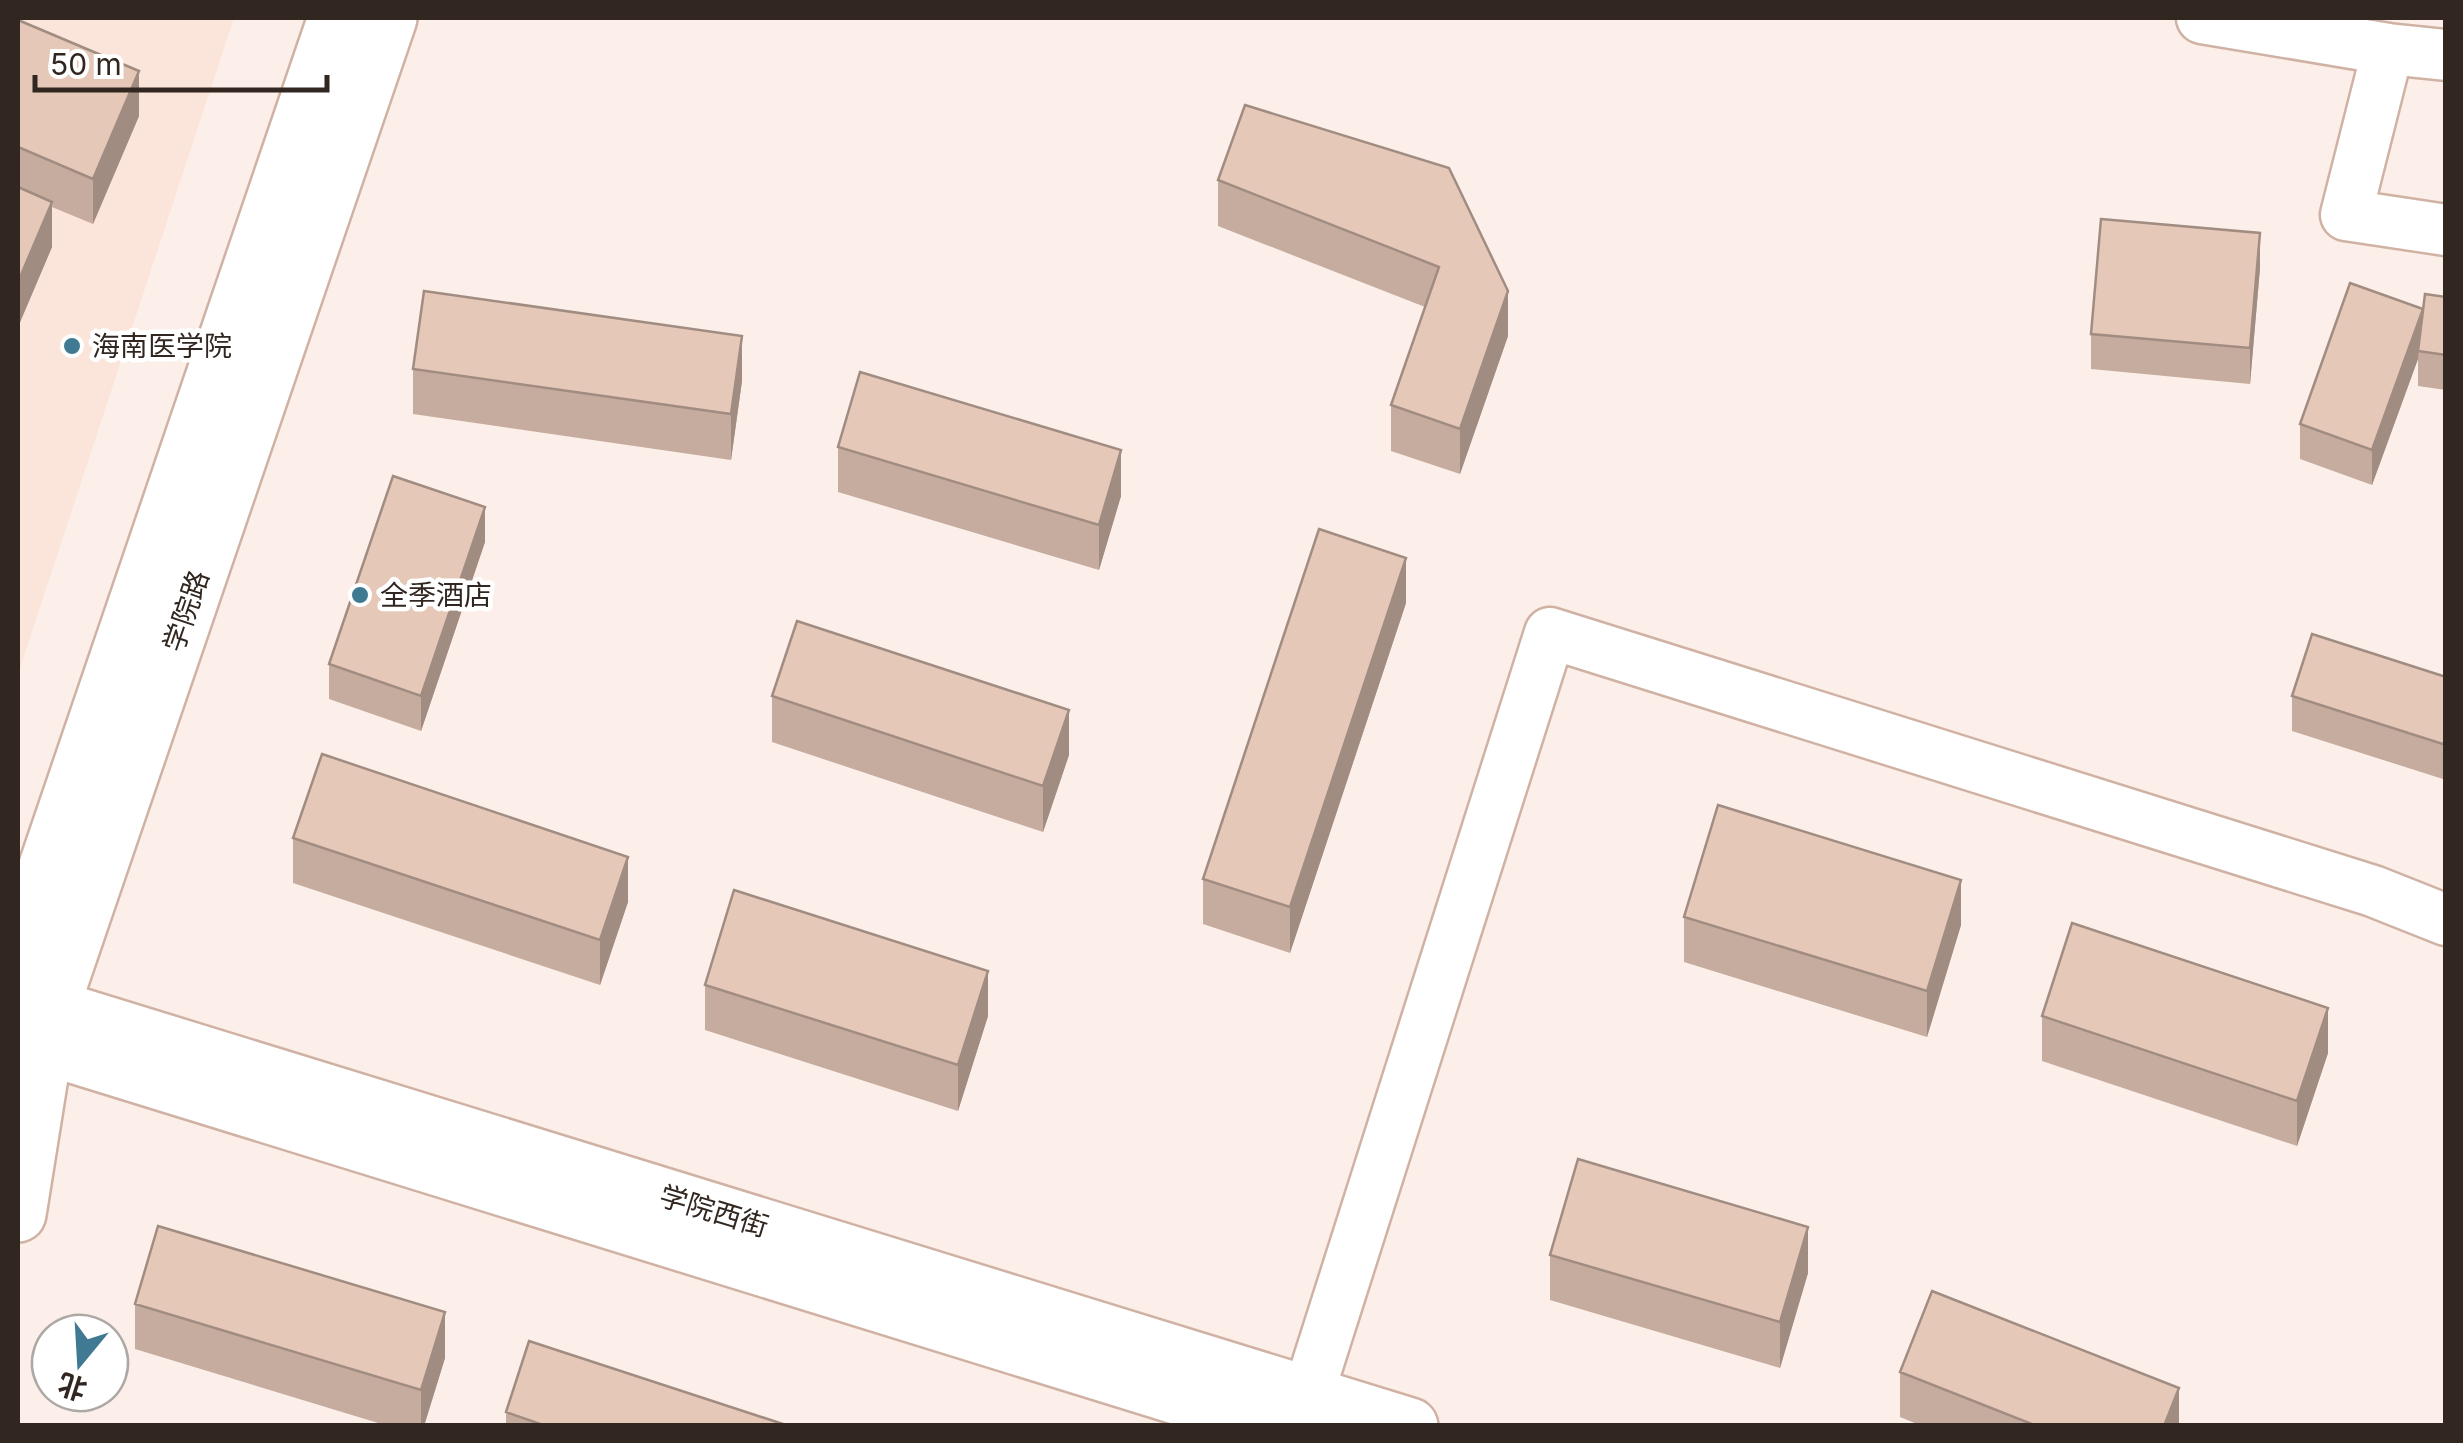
<svg xmlns="http://www.w3.org/2000/svg" width="2463" height="1443" font-family="Inter,'Noto Sans SC',sans-serif">
<style>
.built{fill:#fbe4d9}
.lines{fill:none;stroke-linecap:round;stroke-linejoin:round}
.minor-casing{stroke:#d0b2a4;stroke-width:55}
.major-casing{stroke:#d0b2a4;stroke-width:60}
.minor{stroke:#fff;stroke-width:50}
.major{stroke:#fff;stroke-width:55}
.wall{fill:#c6ac9f}
.shaded-wall{fill:#a18c82}
.building{fill:#e6c8b9;stroke:#a18c82;stroke-width:2.5}
.poi-dot{fill:#3f7a92;stroke:#fff;stroke-width:4}
.labels{text-anchor:middle;dominant-baseline:central;stroke-width:9;stroke-linejoin:round;paint-order:stroke}
.poi-label{font-size:28px;fill:#312620;stroke:#fff;text-anchor:start}
.street-label{font-size:28px;fill:#312620;stroke:#fff}
</style>
<rect width="100%" height="100%" fill="#fcefe9"/>
<!-- built -->
<path class="built" d="M18,18H234L18,674Z"/>
<g class="lines">
<!-- minor casing -->
<g class="minor-casing">
<path id="minor" d="M2202,18L2388,49L2446,55
M2388,49L2346,215L2446,230
M1298,1426L1550,633L2373,891L2446,920"/>
</g>
<!-- major casing -->
<g class="major-casing">
<path id="major" d="M18,951L336,18
M18,997L1410,1426
M18,1038L1273,1426
M18,1214L51,1008L389,18"/>
</g>
<!-- minor -->
<use href="#minor" class="minor"/>
<!-- major -->
<use href="#major" class="major"/>
</g>
<!-- wall -->
<path class="wall" d="M18,20L139,116L93,224L52,207V247L18,327Z
M1449,168L1508,336L1460,474L1391,451V405L1425,307L1218,226V180Z
M2260,268L2250,384L2091,369V334Z
M2446,297V390L2418,386V359L2372,485L2300,459V424L2423,309Z
M413,369L742,381L731,460L413,414Z
M838,447L1121,496L1099,570L838,492Z
M485,542L421,731L329,699V664Z
M1406,603L1290,953L1203,924V879Z
M2446,677V780L2292,731V696Z
M772,696L1069,755L1043,832L772,742Z
M293,838L628,902L600,985L293,883Z
M1684,917L1961,925L1927,1037L1684,962Z
M705,985L988,1016L958,1111L705,1030Z
M2042,1016L2328,1053L2297,1146L2042,1061Z
M1550,1255L1808,1273L1780,1368L1550,1300Z
M135,1304L445,1358L424,1426H388L135,1349Z
M1900,1372L2179,1426H1922L1900,1417Z
M506,1412L789,1426H506Z"/>
<!-- shaded-wall -->
<path class="shaded-wall" d="M139,71V116L93,224V179Z
M52,202V247L18,327V282Z
M2260,233V268L2250,384V348Z
M1508,291V336L1460,474V429Z
M2423,309L2418,359L2372,485V450Z
M742,336V381L731,460V414Z
M1121,450V496L1099,570V525Z
M485,507V542L421,731V696Z
M1406,558V603L1290,953V907Z
M1069,710V755L1043,832V786Z
M628,857V902L600,985V940Z
M1961,880V925L1927,1037V991Z
M988,971V1016L958,1111V1065Z
M2328,1008V1053L2297,1146V1101Z
M1808,1227V1273L1780,1368V1322Z
M445,1312V1358L424,1426H421V1390Z
M2179,1388V1426H2164Z"/>
<!-- building -->
<path class="building" d="M18,20L139,71L93,179L18,147Z
M1245,105L1449,168L1508,291L1460,429L1391,405L1439,267L1218,180Z
M18,187L52,202L18,282Z
M2101,219L2260,233L2250,348L2091,334Z
M2350,283L2423,309L2372,450L2300,424Z
M424,291L742,336L731,414L413,369Z
M2425,294L2446,297V355L2418,351Z
M860,372L1121,450L1099,525L838,447Z
M393,476L485,507L421,696L329,664Z
M1319,529L1406,558L1290,907L1203,879Z
M797,621L1069,710L1043,786L772,696Z
M2312,634L2446,677V745L2292,696Z
M322,754L628,857L600,940L293,838Z
M1718,805L1961,880L1927,991L1684,917Z
M734,890L988,971L958,1065L705,985Z
M2072,923L2328,1008L2297,1101L2042,1016Z
M1578,1159L1808,1227L1780,1322L1550,1255Z
M158,1226L445,1312L421,1390L135,1304Z
M1932,1291L2179,1388L2164,1426H2037L1900,1372Z
M529,1341L789,1426H546L506,1412Z"/>
<!-- markers -->
<g class="poi-dot">
<circle cx="72" cy="346" r="10"/>
<circle cx="360" cy="595" r="10"/>
</g>
<g class="labels">
<!-- poi labels -->
<g class="poi-label">
<text x="92" y="346">海南医学院</text>
<text x="380" y="595">全季酒店</text>
</g>
<!-- street labels -->
<g class="street-label">
<text transform="translate(186 611) rotate(-71)">学院路</text>
<text transform="translate(714 1211) rotate(17)">学院西街</text>
</g>
</g>
<!-- border -->
<rect width="2463" height="1443" fill="none" stroke="#312620" stroke-width="40"/>
<!-- north arrow -->
<g transform="translate(80 1363) rotate(198)"><circle r="48" fill="#ffffff" stroke="#ada8a6" stroke-width="2.5"/>
<path d="M0-8L18 38L0 25L-18 38Z" fill="#3f7a92"/>
<text y="-15" font-size="28" font-weight="bold" text-anchor="middle" fill="#312620">北</text>
</g>
<!-- scale -->
<path d="M35 75v15h292v-15" fill="none" stroke="#312620" stroke-width="5"/>
<text x="50" y="75" font-size="30" fill="#312620" stroke="#ffffff" stroke-width="8" paint-order="stroke">50 m</text>
</svg>
